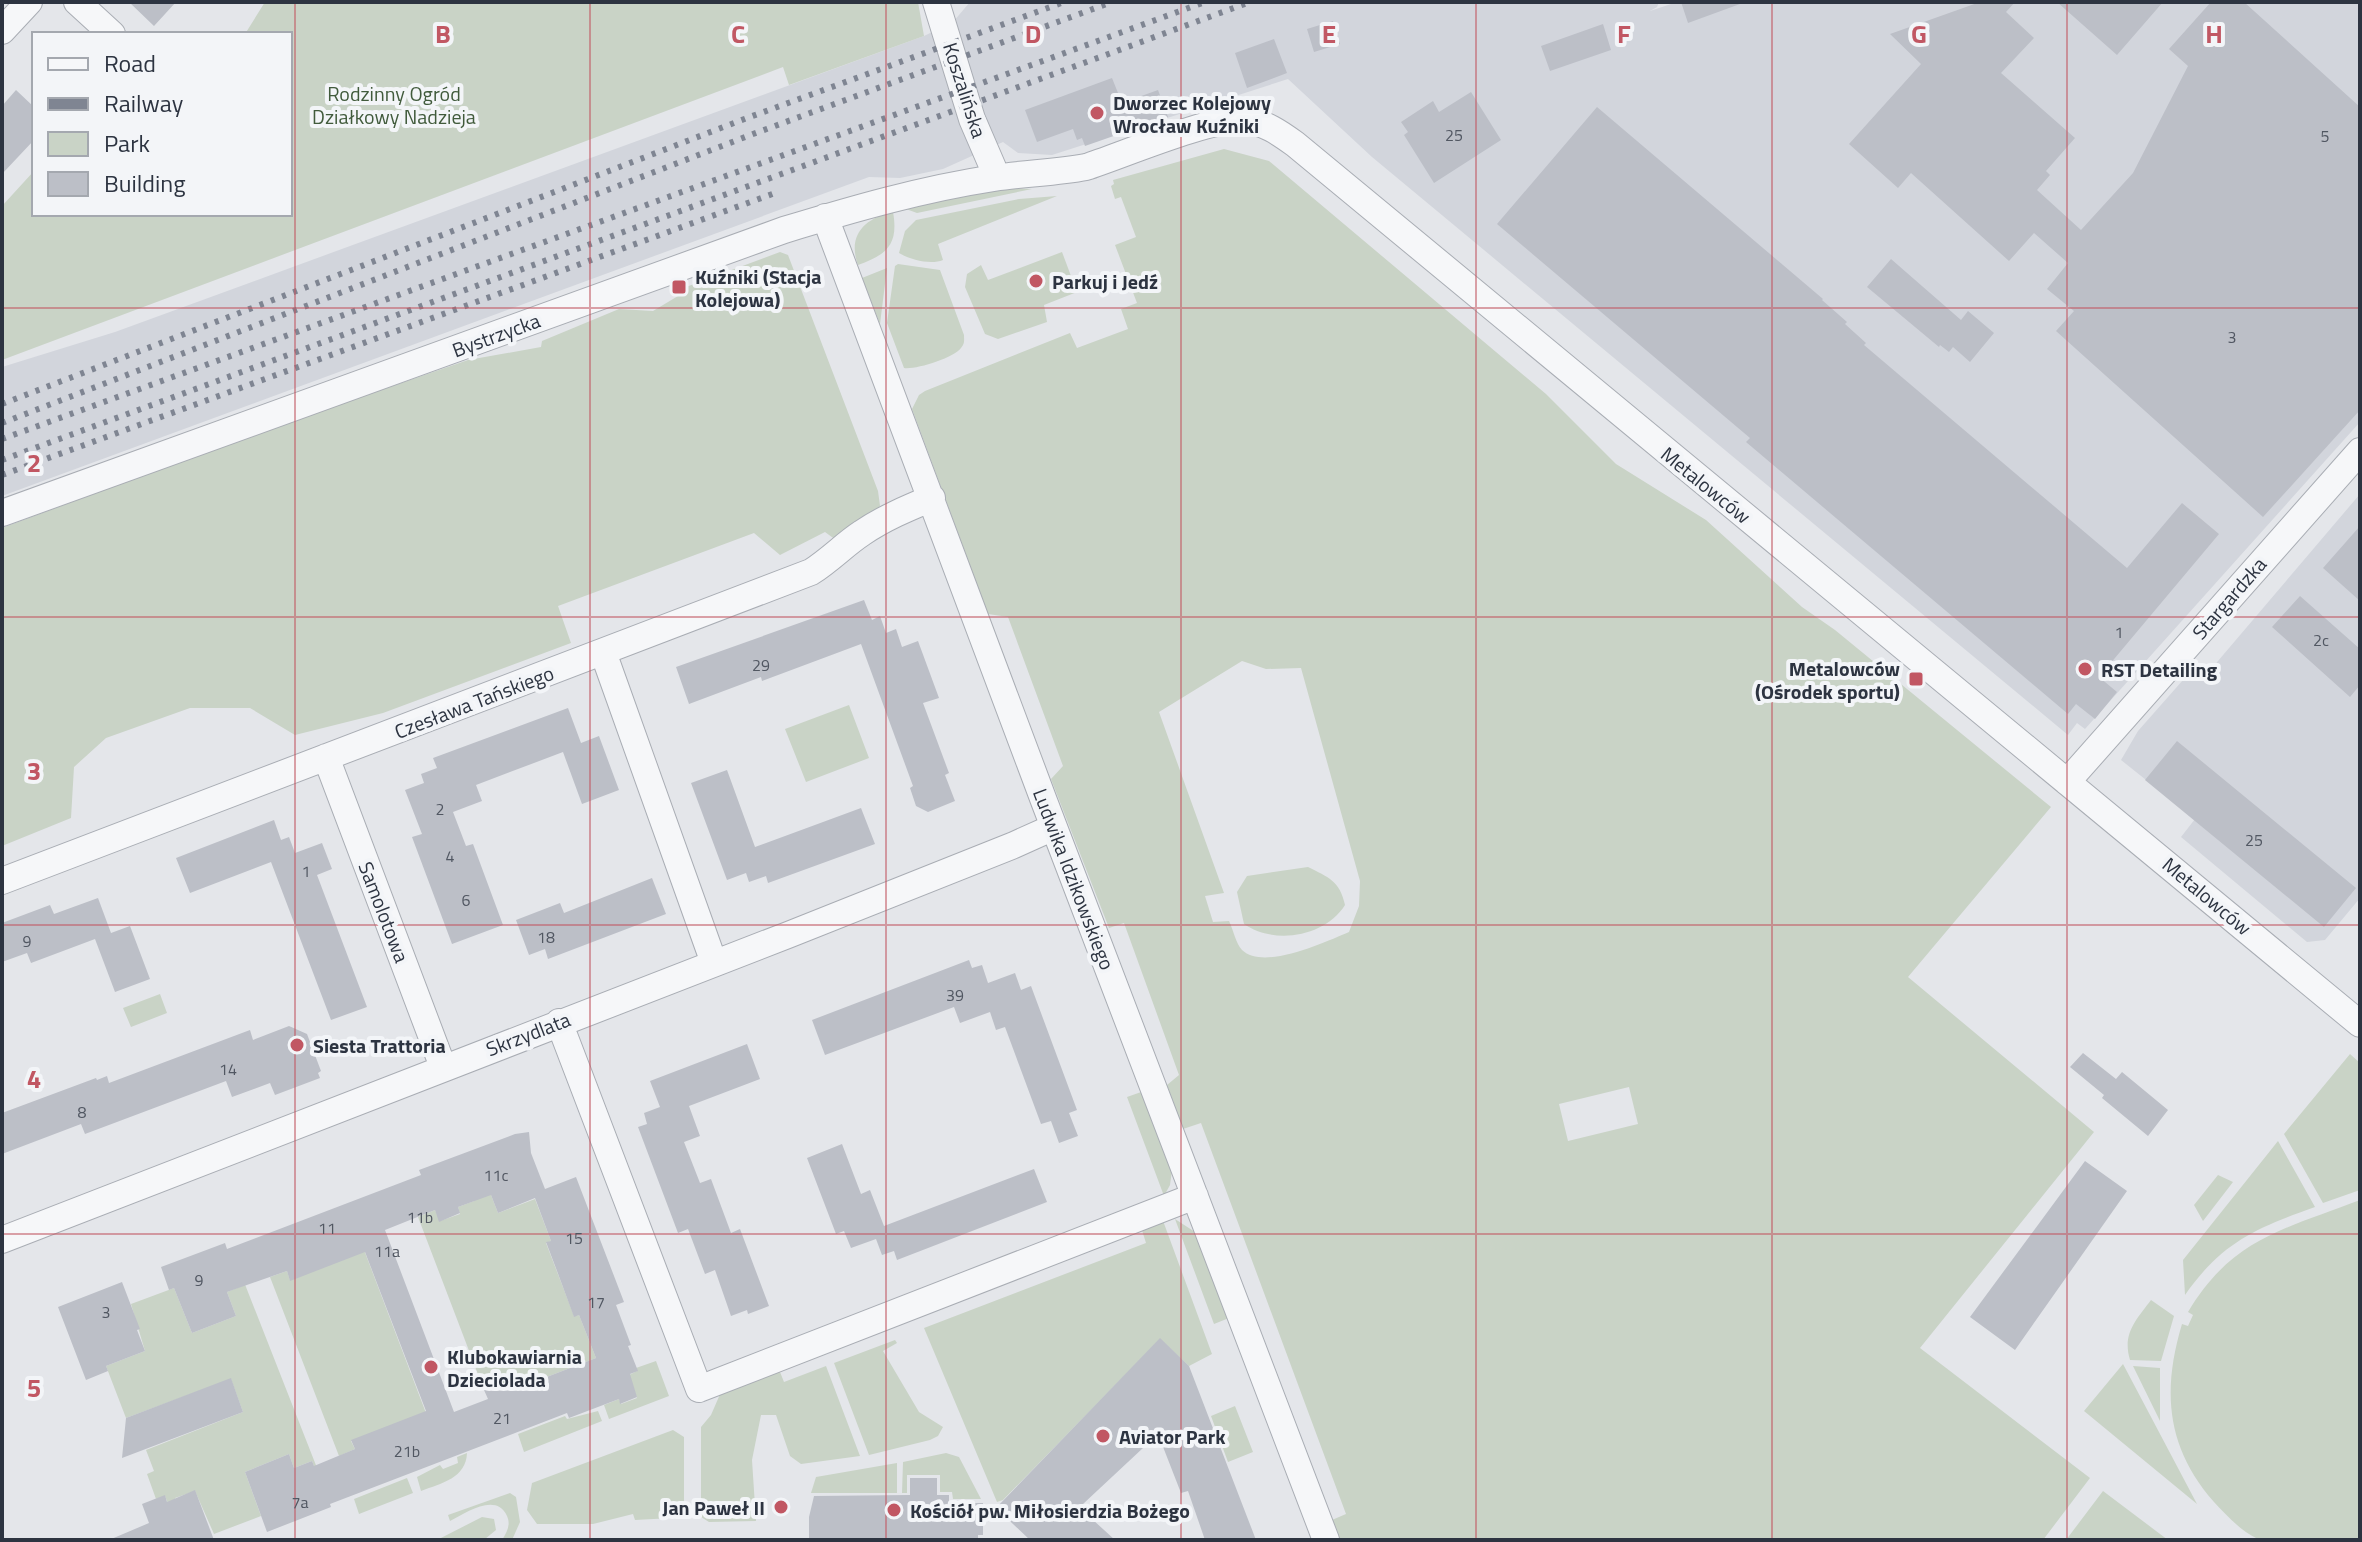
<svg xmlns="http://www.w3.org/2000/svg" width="2362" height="1542" font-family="'Titillium Web',sans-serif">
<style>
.built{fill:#d2d5dc}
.green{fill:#c9d3c6;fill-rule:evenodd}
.building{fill:#bcbfc7;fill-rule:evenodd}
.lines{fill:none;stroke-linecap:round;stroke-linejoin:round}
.minor-casing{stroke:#a9adb4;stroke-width:28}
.minor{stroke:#f6f7f9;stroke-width:26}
.rail{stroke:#7f8592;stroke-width:6;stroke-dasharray:4 8;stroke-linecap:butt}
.grid{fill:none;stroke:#c15763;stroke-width:2;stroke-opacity:0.55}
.poi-dot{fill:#c15763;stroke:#f3f5f8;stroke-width:3}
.labels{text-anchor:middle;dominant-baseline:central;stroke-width:8;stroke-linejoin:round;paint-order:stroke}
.number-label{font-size:16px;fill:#515762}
.street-label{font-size:20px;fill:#2d3441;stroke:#f3f5f8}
.park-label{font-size:20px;fill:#415b3c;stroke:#f3f5f8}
.poi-label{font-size:20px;font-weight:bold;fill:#2d3441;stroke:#f3f5f8;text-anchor:start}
.grid-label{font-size:26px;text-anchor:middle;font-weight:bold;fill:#c15763;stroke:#f3f5f8;stroke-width:8;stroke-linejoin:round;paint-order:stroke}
</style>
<rect width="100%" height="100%" fill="#e4e6ea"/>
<!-- built -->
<path class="built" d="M970,2H1659L1657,7L1650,11L1677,2H2360V422L2085,729L2077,723L2068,735L1372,157L1288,79L1052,155L1018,153L1003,142L943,169L900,178L869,177L2,496V367L115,332L924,36L953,22Z
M2360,494V898L2325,940L2307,942L2181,837L2195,819L2121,760L2138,731L2198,663L2212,668Z"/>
<!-- green -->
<path class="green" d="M265,2H918L924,36L789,85L783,67L2,360V206L34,171V214H290V34H245Z
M1224,149L1269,161L1546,394L1616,464L1706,520L1802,607L1835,630L2051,807L1908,977L2094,1132L1920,1348L2090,1478L2043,1540H1340L1332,1520L1346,1514L1201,1123L1183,1129L1167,1085L1179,1075L1124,923L1109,928L1051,779L1063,766L1008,617L988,614L912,409L919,395L925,391L1070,333L1077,348L1128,329L1121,309L1137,303L1115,245L1136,237L1121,197L1115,199L1111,186L1114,184L1113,180ZM1242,661L1266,669L1301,668L1360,881L1359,906L1349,932C1325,942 1264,971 1242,950C1236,944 1233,929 1229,921L1213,922L1205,896L1224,893L1159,712ZM1629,1087L1638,1124L1568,1141L1559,1104Z
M1013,188L1032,189L917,213L906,209L986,191Z
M1057,196L938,244L943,260C931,265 911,260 899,253L905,231L916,220L1019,199Z
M893,212C899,245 886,255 858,265C847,235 865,218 893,212Z
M780,252L788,255L878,491L880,506L840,543L825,532L780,555L754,533L558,606L571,643L383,713L295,735L250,708H190L106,738L74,767L71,818L2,846V528L271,428L468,360L541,347L542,341L619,309L653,311L678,296L686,287Z
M1062,252L1077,292L1044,305L1047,322L998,339L985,334L965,287L967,274L981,265L988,280Z
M898,264L940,270L964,335C964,341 965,343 961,348C954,358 915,370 904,368L887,323L895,266Z
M887,268L880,324L862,278Z
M849,705L869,758L806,782L785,729Z
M1308,867C1328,877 1340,881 1345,905C1325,937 1274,945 1244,924L1237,892L1247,876Z
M160,994L167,1013L131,1027L123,1008Z
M2350,1054L2360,1063V1190L2323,1203L2284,1134Z
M1144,1091L1172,1170L1170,1185L1164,1196L1127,1097Z
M2278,1141L2315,1207C2256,1228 2222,1242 2185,1295L2183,1260Z
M2218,1175L2233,1182L2203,1221L2194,1205Z
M489,1190L498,1213L535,1199L551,1241L546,1243L574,1316L579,1315L596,1358L526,1385L523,1380L504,1388L501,1383L484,1390L418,1217L435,1210L440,1221L460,1214L458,1207L474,1201Z
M2360,1200V1540C2344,1540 2265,1542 2256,1538C2241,1531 2225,1514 2214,1502C2166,1447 2162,1391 2182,1324L2188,1326L2193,1315L2188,1312C2232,1238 2285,1229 2360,1200Z
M1162,1218L1212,1354L1189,1366L1160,1339L1003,1500L997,1502L924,1328L1146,1243L1141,1227Z
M1175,1219L1195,1232L1229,1318L1214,1324Z
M361,1242L429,1421L351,1441L355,1449L339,1456L270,1277L287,1271L290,1280Z
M237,1264L319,1473L317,1474L312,1461L294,1468L289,1454L245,1472L261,1516L214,1534L195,1491L175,1498L180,1511L172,1514L165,1496L156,1499L147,1474L154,1471L146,1450L243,1412L231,1379L126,1418L106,1366L145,1351L131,1304L174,1288L192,1333L236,1316L227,1292L242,1286Z
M2151,1300L2174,1316L2161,1361L2130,1360C2122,1334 2136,1320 2151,1300Z
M895,1340L897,1343L883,1351L919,1412L943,1427L938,1436L930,1440L869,1455L834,1363Z
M656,1361L669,1396L609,1419L604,1405L619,1399L621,1404L637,1398L629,1375L637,1371L636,1368Z
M2123,1364L2197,1504L2084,1411Z
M826,1366L860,1456L801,1464L790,1456L776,1415H761L752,1460L756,1521L709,1522L701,1517V1427L711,1415L721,1392L778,1367L784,1382Z
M2133,1366L2160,1368V1421Z
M1235,1406L1253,1452L1228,1462L1211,1416Z
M598,1411L602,1421L524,1452L518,1434L565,1416L567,1419Z
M673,1430L684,1437V1504L672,1518L635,1520L633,1514L593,1524H537L527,1510L532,1483Z
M467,1453C466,1478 442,1483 421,1491L417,1477L440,1465L443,1469L458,1463L457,1457Z
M946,1453L959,1457L981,1499H953L952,1492H940V1475H907V1493H902L903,1462Z
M897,1463V1493H811L816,1477Z
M407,1478L413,1493L359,1514L354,1499Z
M2103,1491L2168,1540H2066Z
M510,1493L516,1497L520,1522L512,1540H502C507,1532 511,1525 507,1516C496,1492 466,1513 450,1521L448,1515Z
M482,1517L494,1519L496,1530L485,1539L437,1540Z"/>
<!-- building -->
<path class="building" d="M129,2H176L154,26Z
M1681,2H1740V4L1688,23Z
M1980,2H2015L2006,12L2034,38L2001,73L2075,138L2046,171L2050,175L2037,190L2081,230L2133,173L2188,66L2169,49L2211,2H2244L2360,107V410L2263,517L2056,331L2074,311L2047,289L2068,263L2034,233L2009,261L1911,173L1898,188L1849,144L1921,64L1890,34Z
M2057,2H2163L2117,55Z
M1333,21L1340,44L1314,52L1307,29Z
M1603,24L1611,50L1550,71L1541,46Z
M1274,39L1287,73L1247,88L1235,53Z
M1112,78L1122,103L1158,90L1168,117L1085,146L1082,138L1077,140L1073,129L1037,142L1025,110Z
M16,90L34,107V140L2,174V106Z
M1471,92L1501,140L1434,183L1404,135L1408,132L1401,122L1433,101L1439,112Z
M1597,107L1823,299L1822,300L1847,322L1845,324L1866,343L1864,345L2127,568L2182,503L2219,534L2099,677L2117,692L2095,719L2076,704L2068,714L1746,442L1750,438L1497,224Z
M1891,259L1961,320L1968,311L1994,333L1970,362L1953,347L1949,352L1940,345L1939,347L1867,287Z
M2360,526V601L2323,568Z
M2300,596L2360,649V685L2350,697L2272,627Z
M864,600L872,620L880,616L886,633L896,629L902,647L918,641L939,698L923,703L949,773L945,775L955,801L928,812L916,806L910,788L913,786L861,644L762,681L761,677L689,704L676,667Z
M568,708L581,743L599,736L619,790L582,804L563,752L476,785L482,801L453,812L466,846L473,844L503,925L452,944L412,837L422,834L405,790L424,783L421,774L437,768L433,758Z
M2177,741L2356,888L2324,927L2145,780Z
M727,770L755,847L861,808L875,844L768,883L766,876L749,882L746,873L727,880L691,783Z
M274,820L281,840L289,837L295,853L322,843L332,869L317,875L367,1007L331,1020L271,862L190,893L176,858Z
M652,878L666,914L548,959L545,949L529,955L516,920L560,903L564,913Z
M98,898L111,933L130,926L150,979L115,992L95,939L31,963L27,953L2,962V923L50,905L54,914Z
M969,960L972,968L982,965L988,983L1015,973L1021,990L1031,986L1077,1110L1069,1113L1078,1136L1059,1143L1051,1121L1041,1124L1005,1027L996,1030L990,1012L960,1023L954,1007L825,1055L812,1020Z
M289,1026L307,1034L321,1071L318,1073L320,1078L275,1095L270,1083L232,1097L226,1081L85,1134L81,1124L2,1154V1113L96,1078L97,1080L107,1076L109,1083L250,1030L253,1040Z
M747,1044L760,1079L689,1106L700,1136L684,1142L700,1183L711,1179L731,1233L740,1229L769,1306L748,1314L747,1310L731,1316L715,1270L705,1274L688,1229L678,1233L638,1127L647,1124L644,1113L660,1107L650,1081Z
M2083,1053L2116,1079L2122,1072L2168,1110L2148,1136L2102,1098L2104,1095L2070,1067Z
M529,1132L531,1153L545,1189L576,1177L624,1302L616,1305L631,1345L628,1346L638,1371L630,1374L637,1397L620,1404L619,1399L569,1418L567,1413L330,1504L331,1507L267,1532L245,1472L289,1454L294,1468L312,1461L314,1466L355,1449L351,1440L426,1411L365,1252L290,1281L287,1271L227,1292L236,1316L192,1333L174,1288L169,1290L161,1267L225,1243L227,1249L421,1175L419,1170L515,1134ZM491,1195L498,1213L535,1198L551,1241L546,1242L557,1271L574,1317L579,1315L596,1358L526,1385L524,1380L504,1388L502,1383L484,1390L488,1399L454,1412L385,1230L435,1210L439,1222L460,1213L458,1207Z
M842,1144L861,1194L870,1190L884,1226L1034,1169L1047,1202L897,1260L894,1251L882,1255L876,1239L851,1248L844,1231L836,1234L807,1158Z
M2085,1161L2127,1191L2015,1350L1970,1317Z
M122,1282L140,1329L137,1330L145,1351L106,1366L108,1371L86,1380L58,1307Z
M1160,1338L1189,1366L1256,1540H1205L1188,1491L1181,1493L1158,1434L1083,1504L1081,1509L1115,1540H1030L996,1508Z
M231,1378L243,1412L122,1458L126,1418Z
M910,1478H937V1495H949V1503H983V1535H978V1540H809V1517L814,1496L910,1495Z
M195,1490L214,1540H109L149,1523L142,1504L165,1495L167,1502Z"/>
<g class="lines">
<!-- minor casing -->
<g class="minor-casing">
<path id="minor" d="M77,2L112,34
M936,2L972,119L997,177
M2,31L29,2
M825,217L1044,801L1326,1540
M2,513L784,230C853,209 922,189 994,178C1025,173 1055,173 1086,167C1123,155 1211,117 1245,120C1264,122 1280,133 1295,144L2360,1024
M603,652L714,963
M326,757L443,1067
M2067,782L2360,451
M2,881L811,572C830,560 845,544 862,533C884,518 908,508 932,498
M559,1022L699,1389L1195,1196
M2,1240L788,935L1014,845L1054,827"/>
</g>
<!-- minor -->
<use href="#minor" class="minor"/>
<!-- rail -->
<path class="rail" d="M2,404L747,118L1064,2
M2,423L753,134L1112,2
M2,439L1205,2
M2,460L1250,2
M2,475L775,193"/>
</g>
<!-- grid -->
<path class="grid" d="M295,2V1540M590,2V1540M886,2V1540M1181,2V1540M1476,2V1540M1772,2V1540M2067,2V1540M2,308H2360M2,617H2360M2,925H2360M2,1234H2360"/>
<!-- markers -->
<g class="poi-dot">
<circle cx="1097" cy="113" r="8"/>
<circle cx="1036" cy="281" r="8"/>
<rect x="671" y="279" width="16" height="16" rx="4"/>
<circle cx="2085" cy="669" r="8"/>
<rect x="1908" y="671" width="16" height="16" rx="4"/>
<circle cx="297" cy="1045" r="8"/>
<circle cx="431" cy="1367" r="8"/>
<circle cx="1103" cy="1436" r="8"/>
<circle cx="781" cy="1507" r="8"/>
<circle cx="894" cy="1510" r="8"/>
</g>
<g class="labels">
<!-- number labels -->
<g class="number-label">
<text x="1454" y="135">25</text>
<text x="2325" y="136">5</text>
<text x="2232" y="337">3</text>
<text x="2119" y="632">1</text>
<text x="2321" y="640">2c</text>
<text x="761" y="665">29</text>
<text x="440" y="809">2</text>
<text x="2254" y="840">25</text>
<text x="450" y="856">4</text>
<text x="306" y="871">1</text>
<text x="466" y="900">6</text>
<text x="546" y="937">18</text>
<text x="27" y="941">9</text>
<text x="955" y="995">39</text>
<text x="228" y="1069">14</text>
<text x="82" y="1112">8</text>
<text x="496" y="1175">11c</text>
<text x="420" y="1217">11b</text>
<text x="327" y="1228">11</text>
<text x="574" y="1238">15</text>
<text x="387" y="1251">11a</text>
<text x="199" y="1280">9</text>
<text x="596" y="1302">17</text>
<text x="106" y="1312">3</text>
<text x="502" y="1418">21</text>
<text x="407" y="1451">21b</text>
<text x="300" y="1502">7a</text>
</g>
<!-- street labels -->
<g class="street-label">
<text transform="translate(965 90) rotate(72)">Koszalińska</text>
<text transform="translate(496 335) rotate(-20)">Bystrzycka</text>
<text transform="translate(1706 485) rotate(39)">Metalowców</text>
<text transform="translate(2229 598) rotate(-49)">Stargardzka</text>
<text transform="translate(474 702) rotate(-21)">Czesława Tańskiego</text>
<text transform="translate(1074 879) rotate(69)">Ludwika Idzikowskiego</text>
<text transform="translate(2207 896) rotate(40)">Metalowców</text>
<text transform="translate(384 912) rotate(69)">Samolotowa</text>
<text transform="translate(528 1034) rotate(-21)">Skrzydlata</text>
</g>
<!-- park labels -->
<g class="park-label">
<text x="394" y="93">Rodzinny Ogród<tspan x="394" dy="23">Działkowy Nadzieja</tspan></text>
</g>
<!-- poi labels -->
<g class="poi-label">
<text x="1113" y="102">Dworzec Kolejowy<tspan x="1113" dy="23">Wrocław Kuźniki</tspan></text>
<text x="695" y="276">Kuźniki (Stacja<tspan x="695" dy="23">Kolejowa)</tspan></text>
<text x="1052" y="281">Parkuj i Jedź</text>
<text x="1900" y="668" text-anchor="end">Metalowców<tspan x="1900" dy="23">(Ośrodek sportu)</tspan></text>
<text x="2101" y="669">RST Detailing</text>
<text x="313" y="1045">Siesta Trattoria</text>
<text x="447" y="1356">Klubokawiarnia<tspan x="447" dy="23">Dzieciolada</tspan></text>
<text x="1119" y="1436">Aviator Park</text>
<text x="765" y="1507" text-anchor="end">Jan Paweł II</text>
<text x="910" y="1510">Kościół pw. Miłosierdzia Bożego</text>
</g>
</g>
<g class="grid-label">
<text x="443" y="43">B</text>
<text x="738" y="43">C</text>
<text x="1033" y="43">D</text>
<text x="1329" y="43">E</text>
<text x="1624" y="43">F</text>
<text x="1919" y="43">G</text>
<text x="2214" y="43">H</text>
<text x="34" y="472">2</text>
<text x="34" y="780">3</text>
<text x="34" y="1088">4</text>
<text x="34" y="1397">5</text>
</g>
<!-- border -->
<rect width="2362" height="1542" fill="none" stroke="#2d3441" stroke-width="8"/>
<!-- legend -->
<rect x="32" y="32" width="260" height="184" fill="#f3f5f8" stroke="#a4a8af" stroke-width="2"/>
<rect x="48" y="58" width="40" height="12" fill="#f6f7f9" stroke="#a4a8af" stroke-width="2"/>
<text x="104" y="72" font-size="24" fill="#2d3441">Road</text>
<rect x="48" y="98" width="40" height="12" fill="#7f8592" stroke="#a4a8af" stroke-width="2"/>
<text x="104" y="112" font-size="24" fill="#2d3441">Railway</text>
<rect x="48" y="132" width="40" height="24" fill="#c9d3c6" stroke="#a4a8af" stroke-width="2"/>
<text x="104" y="152" font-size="24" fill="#2d3441">Park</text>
<rect x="48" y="172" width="40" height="24" fill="#bcbfc7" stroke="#a4a8af" stroke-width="2"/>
<text x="104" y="192" font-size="24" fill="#2d3441">Building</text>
</svg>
